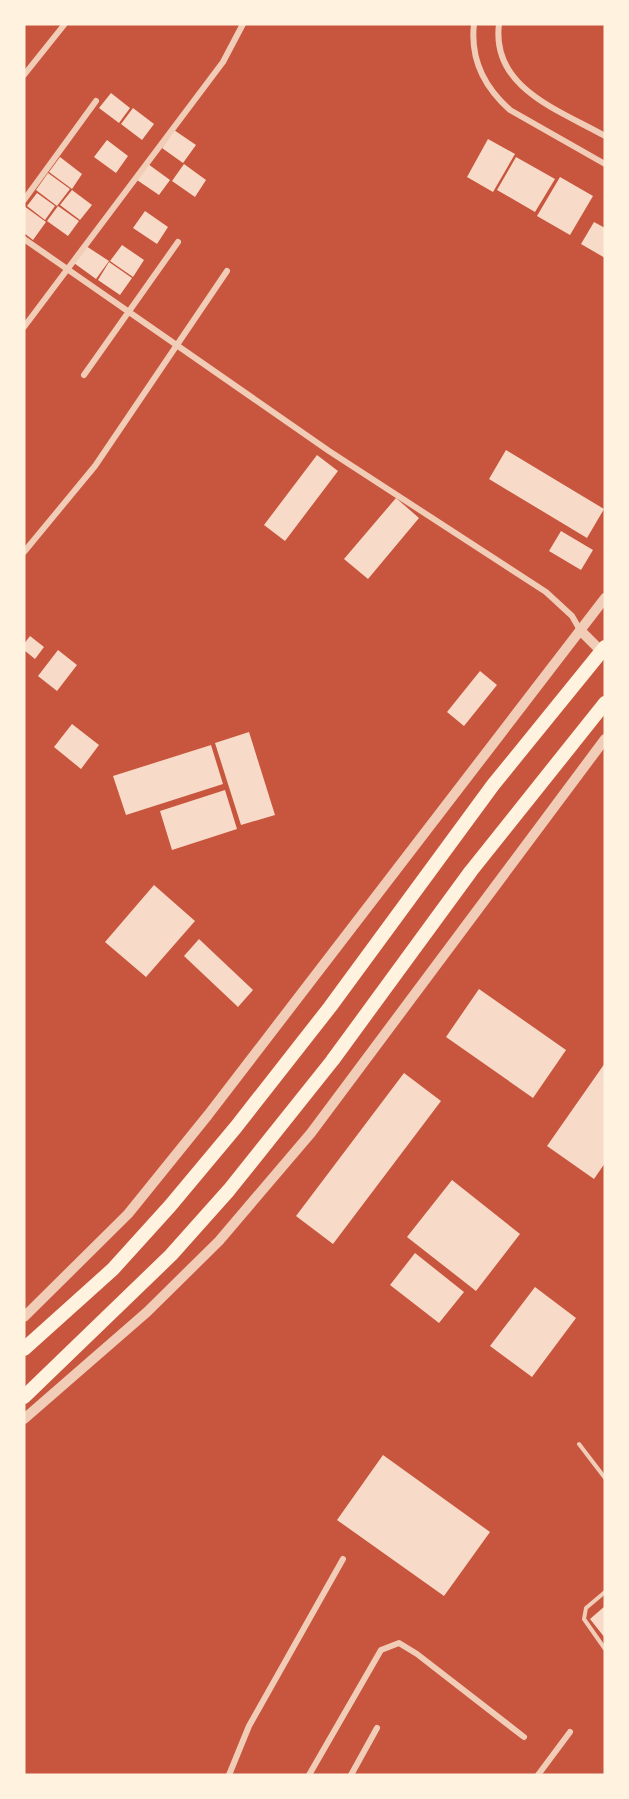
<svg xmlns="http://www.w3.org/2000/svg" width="629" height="1799" font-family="'Space Grotesk',sans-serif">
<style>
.building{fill:#f7dbc8}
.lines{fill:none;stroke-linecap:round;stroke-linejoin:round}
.service{stroke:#f1ccb7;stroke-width:4}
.minor{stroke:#f1ccb7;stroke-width:6}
.tertiary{stroke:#f1ccb7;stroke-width:10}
.trunk{stroke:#fff3e0;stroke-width:14}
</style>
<rect width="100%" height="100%" fill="#c8553d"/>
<!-- building -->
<path class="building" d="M111,93L130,108L119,123L99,108Z
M133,108L154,124L142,140L121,124Z
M174,130L196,145L183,163L162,148Z
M488,139L515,154L493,192L467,177Z
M107,140L128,156L116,173L94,157Z
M60,157L82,174L72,189L49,172Z
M516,157L555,179L535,212L497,190Z
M148,164L170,180L159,195L137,180Z
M184,164L206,180L195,197L172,181Z
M48,173L70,189L57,206L36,190Z
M560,177L593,196L570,235L537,216Z
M72,190L92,205L80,220L60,205Z
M37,193L55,206L45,220L27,206Z
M24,206L46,222L33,240L24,233Z
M58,206L79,221L68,236L47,221Z
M145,211L168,227L157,244L133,228Z
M594,222L605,228V258L581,244Z
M122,245L144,260L133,277L110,261Z
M86,246L109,261L96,279L74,263Z
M109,262L132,278L120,295L98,280Z
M506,450L604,509L587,538L489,479Z
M317,455L338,471L285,541L264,525Z
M396,498L419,518L368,579L344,559Z
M561,531L593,550L581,570L549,551Z
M30,636L44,647L35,659L24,650V644Z
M58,650L77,665L57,691L38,676Z
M480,671L497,685L464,726L447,712Z
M72,724L99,745L81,769L54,747Z
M249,732L275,815L241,825L215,743Z
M211,745L223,784L126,815L113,776Z
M225,790L237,829L172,850L160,811Z
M154,885L195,921L146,977L105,942Z
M199,939L253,990L238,1007L184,956Z
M479,989L566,1050L533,1098L446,1037Z
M605,1063V1163L594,1179L547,1146Z
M404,1073L441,1101L333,1244L296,1216Z
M452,1180L520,1234L476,1291L407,1237Z
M415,1253L464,1292L439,1323L390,1285Z
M535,1287L576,1318L532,1377L490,1346Z
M383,1455L490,1532L444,1596L337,1520Z
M605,1606V1638L590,1619Z"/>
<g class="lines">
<!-- service -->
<path class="service" d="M579,1444L605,1478
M605,1592L586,1608L584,1619L605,1649"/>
<!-- minor -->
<path class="minor" d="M474,24C470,59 484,87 510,110L605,164
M499,24C491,88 559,110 605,136
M24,75L64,25
M24,200L96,101
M24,239L329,451L546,592L572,616L580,630
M24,327L223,62L243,24
M84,375L178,242
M24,552L95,466L227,271
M229,1775L249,1726L343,1559
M309,1775L381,1650L399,1643L417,1654L524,1737
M351,1775L377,1728
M538,1775L570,1732"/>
<!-- tertiary -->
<path class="tertiary" d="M580,630L605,655
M24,1317L128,1214L208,1115L605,598
M24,1419L147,1312L219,1241L311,1133L605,739"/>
<!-- trunk -->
<path class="trunk" d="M24,1349L113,1269L170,1206L236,1127L330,1007L493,785L605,647
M24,1397L171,1255L229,1190L332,1061L471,871L605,703"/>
</g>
<!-- border -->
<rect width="629" height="1799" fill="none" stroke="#fff3e0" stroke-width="51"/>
</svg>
